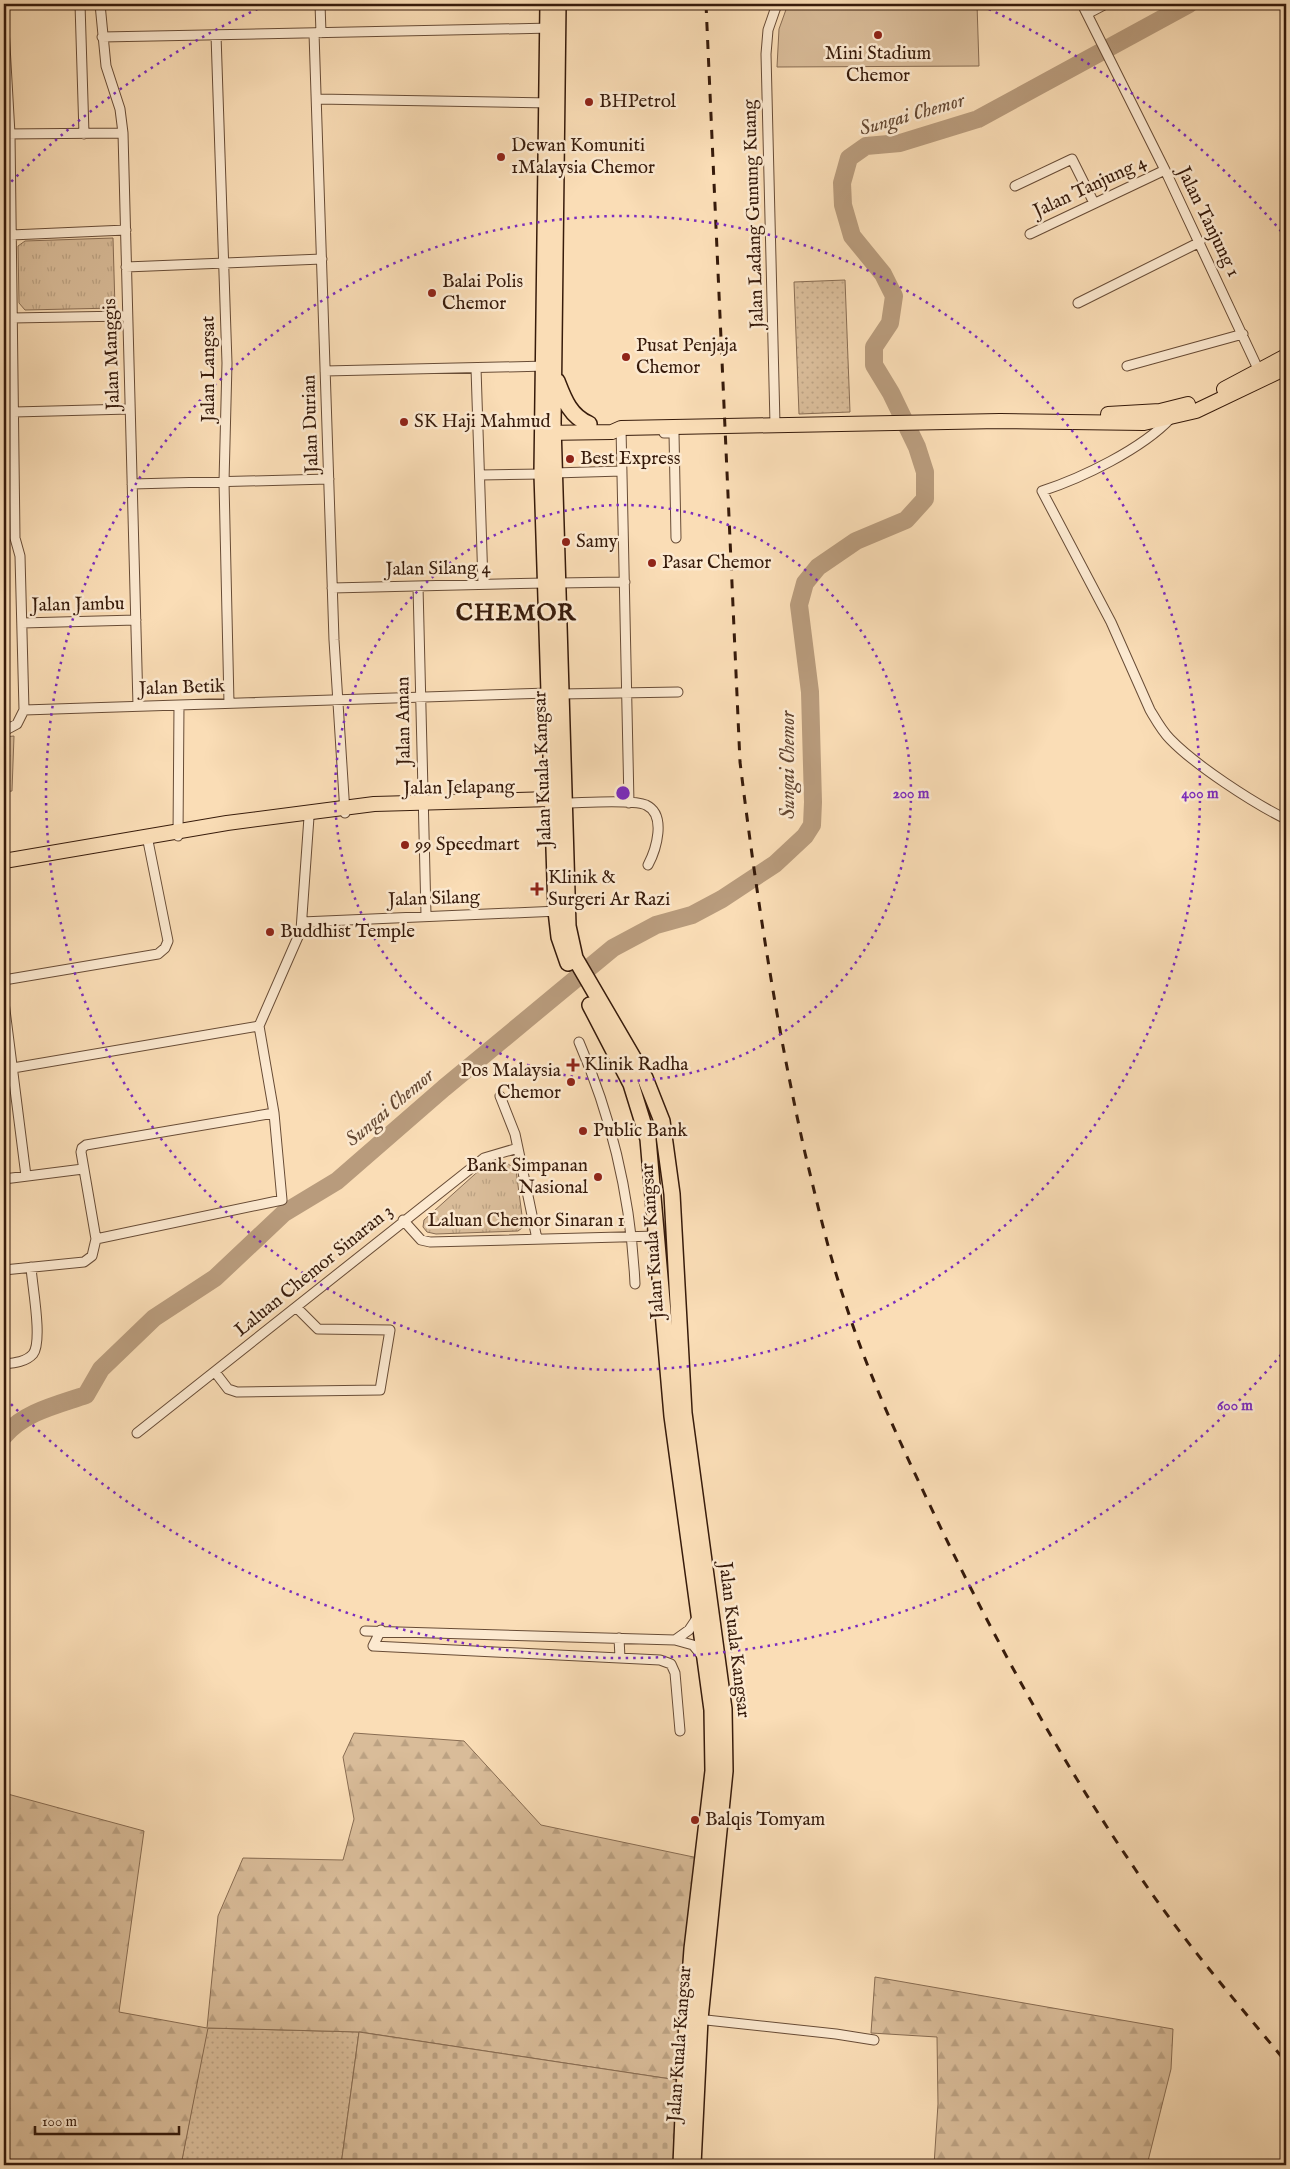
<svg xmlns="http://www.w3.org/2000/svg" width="1290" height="2169" font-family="'IM FELL English',serif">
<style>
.grass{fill:url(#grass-dots);stroke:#886c52}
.forest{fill:url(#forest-firs);stroke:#886c52}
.cemetery{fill:url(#cemetery-stones);stroke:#886c52}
.park{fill:url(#park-tufts);stroke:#886c52}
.pitch{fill:#d9bc99;stroke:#886c52}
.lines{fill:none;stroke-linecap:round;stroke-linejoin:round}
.river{stroke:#b89b7c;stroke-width:18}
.street-casing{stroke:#684c36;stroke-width:11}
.primary-casing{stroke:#371b0b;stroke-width:16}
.highway-casing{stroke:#371b0b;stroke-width:18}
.street{stroke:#fce9d0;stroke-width:9}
.primary{stroke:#faddb6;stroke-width:14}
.highway{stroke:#faddb6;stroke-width:15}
.rail{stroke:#371b0b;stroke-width:3;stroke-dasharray:9 9;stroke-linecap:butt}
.ring{fill:none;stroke:#7b2cbf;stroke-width:2.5;stroke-dasharray:2.5 5}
.poi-dot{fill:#8f2418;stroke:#fce9d0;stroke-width:2}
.labels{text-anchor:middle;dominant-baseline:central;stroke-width:5;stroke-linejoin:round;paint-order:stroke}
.poi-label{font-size:19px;fill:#371b0b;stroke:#fce9d0;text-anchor:start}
.street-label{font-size:19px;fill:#371b0b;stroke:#fce9d0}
.water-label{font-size:20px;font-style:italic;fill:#644833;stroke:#fce9d0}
.district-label{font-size:24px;font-weight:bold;letter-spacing:1px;fill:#371b0b;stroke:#fce9d0}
.centre{fill:#7b2cbf;stroke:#fce9d0;stroke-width:2.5}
.ring-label{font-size:15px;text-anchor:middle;font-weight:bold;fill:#7b2cbf;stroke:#fce9d0;stroke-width:5;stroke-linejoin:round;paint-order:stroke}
</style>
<defs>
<pattern id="grass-dots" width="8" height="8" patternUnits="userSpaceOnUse" patternTransform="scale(1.25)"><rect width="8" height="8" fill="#d9bc99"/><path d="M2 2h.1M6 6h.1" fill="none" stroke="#bba182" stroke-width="1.8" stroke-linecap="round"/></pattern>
<pattern id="forest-firs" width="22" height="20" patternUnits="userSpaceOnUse" patternTransform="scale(1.25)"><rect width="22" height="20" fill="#d9bc99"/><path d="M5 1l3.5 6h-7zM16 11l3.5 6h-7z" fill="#bba182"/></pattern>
<pattern id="cemetery-stones" width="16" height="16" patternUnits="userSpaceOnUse" patternTransform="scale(1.25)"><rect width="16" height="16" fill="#d9bc99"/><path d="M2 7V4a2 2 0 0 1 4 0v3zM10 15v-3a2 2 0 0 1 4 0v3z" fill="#bba182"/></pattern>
<pattern id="park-tufts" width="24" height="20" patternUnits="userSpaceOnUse" patternTransform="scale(1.25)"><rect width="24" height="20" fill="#d9bc99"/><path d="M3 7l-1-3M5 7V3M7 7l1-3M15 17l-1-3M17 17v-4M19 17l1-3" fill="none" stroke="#bba182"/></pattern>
</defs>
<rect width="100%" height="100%" fill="#faddb6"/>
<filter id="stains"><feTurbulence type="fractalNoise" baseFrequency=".004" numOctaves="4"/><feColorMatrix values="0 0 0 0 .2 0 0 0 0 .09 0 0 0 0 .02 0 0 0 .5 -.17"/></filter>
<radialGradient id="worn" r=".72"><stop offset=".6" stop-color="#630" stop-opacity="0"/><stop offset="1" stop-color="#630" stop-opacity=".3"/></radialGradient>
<!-- grass -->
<path class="grass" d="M845,280L850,412L799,414L794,282Z
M207,2028L359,2032L341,2165H181Z"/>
<!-- forest -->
<path class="forest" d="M354,1733L464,1741L541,1825L703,1859L684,2081L360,2032L208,2028L181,2165H4V1793L144,1831L119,2012L207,2028L218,1916L243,1858L343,1860L354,1819L343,1757Z
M875,1977L1173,2029L1171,2069L1147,2165H934L938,2104L937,2037L871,2033Z"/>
<!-- cemetery -->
<path class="cemetery" d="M359,2032L684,2081L681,2165H341Z"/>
<!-- park -->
<path class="park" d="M113,238L115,308L25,310L19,303L18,246L25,241Z
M14,736L12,791L4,792V737Z
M495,1162L507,1163L516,1170L523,1223L522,1228L518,1231L436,1234L427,1232L423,1227L424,1220L484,1166Z"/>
<!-- pitch -->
<path class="pitch" d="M788,4H977L979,66L777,67L779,29Z"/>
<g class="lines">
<!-- river -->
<path class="river" d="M4,1436C24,1412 57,1405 86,1395L101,1369L154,1318L215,1278L284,1213L337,1181L444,1088L613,948L656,925L692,915L722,899L775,864L805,836L812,825L813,802L810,692L799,605L805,583L818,567L856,541L906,520L925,499V472L917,447L891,393L874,365V347L890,323L894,296L883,274L852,236L843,205L842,183L849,158L866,146L900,143L978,119L1189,4"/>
<!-- street casing -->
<g class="street-casing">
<path id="street" d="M80,4L84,134
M100,4L106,66L120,109L123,133L138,706
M320,4L321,33
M1082,4L1165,170L1259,371
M1087,14L1106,4
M4,28L10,134L15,538L20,556L24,710L17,724L4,731
M314,33L334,640L345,813
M216,35L227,363L224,482L229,703
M102,37L552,28
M317,99L551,103
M4,134L123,133
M1015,186L1072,159L1094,203
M1030,234L1165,170
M11,235L126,230
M126,267L322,259
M1078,303L1200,242
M12,318L127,316
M1127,366L1243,334
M476,368L483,584
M325,371L547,366
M14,412L130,409
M1171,418C1142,449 1082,478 1042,491L1111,622L1150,710C1156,720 1162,731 1170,739C1195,765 1253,803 1286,819
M775,424L766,54L768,30L777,4
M621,428L629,803
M664,433H674L676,538
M554,473L622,471
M480,475L542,474
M132,484L329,479
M558,583L625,582
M418,586L426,915
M332,588L545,583
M22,623L136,620
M561,694L678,692
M24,710L548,693
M564,803C582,803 632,799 646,805C667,815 656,850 648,865
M178,836L179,705
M302,922L559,911
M4,980L158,954L165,948L168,941L147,836
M4,1002L26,1176
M579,1042C612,1118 631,1201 635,1284
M13,1068L259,1026
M500,1096L515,1134L537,1239
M4,1179L83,1169
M403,1220L421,1240L430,1242L657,1236
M96,1239L282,1200L274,1113L259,1026L301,930L309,817
M4,1270L84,1262L92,1256L96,1239L81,1152L82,1148L86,1145L274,1113
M4,1364C14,1363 26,1362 33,1354C43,1341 32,1285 31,1267
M215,1372L228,1389L237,1392L380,1390L390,1330L318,1329L296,1307
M137,1433L484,1158L518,1148
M381,1630L373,1646L660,1660L671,1664L675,1673L680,1731
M365,1631L675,1640L693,1645L702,1656
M619,1638L620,1658
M675,1640L689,1630L699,1615
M697,2019L836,2034L874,2040"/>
</g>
<!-- primary casing -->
<g class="primary-casing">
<path id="primary" d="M1224,389L1286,356
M1108,414L1160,411L1188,404
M543,433L612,432L621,428L1000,421L1144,423L1196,411L1286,368
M4,861L227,823L374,804L551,799L563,803"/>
</g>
<!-- highway casing -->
<g class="highway-casing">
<path id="highway" d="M548,4L542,474L556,911L559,937L568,963
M558,4L553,425L568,926L575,958L645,1078L662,1121L672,1194L684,1413L724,1709L725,1771L700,2019L693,2165
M557,381C564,399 570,416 589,424
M590,1005L631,1084L648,1139L672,1416L712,1710L713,1771L692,1949L687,2018L681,2165"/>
</g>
<!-- street -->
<use href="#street" class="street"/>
<!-- primary -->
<use href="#primary" class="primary"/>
<!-- highway -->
<use href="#highway" class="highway"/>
<!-- rail -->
<path class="rail" d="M706,4L740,762C756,893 776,1024 805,1153C817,1202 828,1251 844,1299C868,1375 902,1447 936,1518C995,1640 1059,1758 1135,1869C1180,1937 1234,1999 1286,2062"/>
</g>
<!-- distance rings -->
<g class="ring">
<circle cx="623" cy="793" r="288"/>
<circle cx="623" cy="793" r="577"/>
<path d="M1286 1349A865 865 0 0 1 6 1399M6 187A865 865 0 0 1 264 6M982 6A865 865 0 0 1 1286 237"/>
</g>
<!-- markers -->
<g class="poi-dot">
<circle cx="878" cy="35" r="5"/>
<circle cx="589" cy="102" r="5"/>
<circle cx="501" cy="157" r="5"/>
<circle cx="432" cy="293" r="5"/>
<circle cx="626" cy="357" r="5"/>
<circle cx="404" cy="422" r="5"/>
<circle cx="570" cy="459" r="5"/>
<circle cx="566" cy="542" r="5"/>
<circle cx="652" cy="563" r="5"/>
<circle cx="405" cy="845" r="5"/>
<path d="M534.5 881.5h5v5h5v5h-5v5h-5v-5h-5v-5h5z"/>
<circle cx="270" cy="932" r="5"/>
<path d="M570.5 1057.5h5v5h5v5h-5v5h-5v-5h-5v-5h5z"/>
<circle cx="571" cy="1082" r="5"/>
<circle cx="583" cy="1131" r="5"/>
<circle cx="598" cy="1177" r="5"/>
<circle cx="695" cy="1820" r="5"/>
</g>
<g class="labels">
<!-- poi labels -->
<g class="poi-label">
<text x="878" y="54" text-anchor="middle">Mini Stadium<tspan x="878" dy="22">Chemor</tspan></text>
<text x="599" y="102">BHPetrol</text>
<text x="511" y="146">Dewan Komuniti<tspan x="511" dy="22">1Malaysia Chemor</tspan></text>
<text x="442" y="282">Balai Polis<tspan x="442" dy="22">Chemor</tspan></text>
<text x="636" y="346">Pusat Penjaja<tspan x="636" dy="22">Chemor</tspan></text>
<text x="414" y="422">SK Haji Mahmud</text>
<text x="580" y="459">Best Express</text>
<text x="576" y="542">Samy</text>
<text x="662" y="563">Pasar Chemor</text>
<text x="415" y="845">99 Speedmart</text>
<text x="548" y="878">Klinik &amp;<tspan x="548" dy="22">Surgeri Ar Razi</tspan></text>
<text x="280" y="932">Buddhist Temple</text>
<text x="584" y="1065">Klinik Radha</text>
<text x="561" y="1071" text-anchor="end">Pos Malaysia<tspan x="561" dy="22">Chemor</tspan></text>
<text x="593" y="1131">Public Bank</text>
<text x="588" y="1166" text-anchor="end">Bank Simpanan<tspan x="588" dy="22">Nasional</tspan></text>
<text x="705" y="1820">Balqis Tomyam</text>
</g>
<!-- street labels -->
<g class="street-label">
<text transform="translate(1090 187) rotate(-25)">Jalan Tanjung 4</text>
<text transform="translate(754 214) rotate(-92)">Jalan Ladang Gunung Kuang</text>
<text transform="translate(1208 222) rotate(64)">Jalan Tanjung 1</text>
<text transform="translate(112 354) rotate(-92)">Jalan Manggis</text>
<text transform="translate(209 369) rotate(-90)">Jalan Langsat</text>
<text transform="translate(311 424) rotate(-92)">Jalan Durian</text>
<text transform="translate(438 569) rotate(-1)">Jalan Silang 4</text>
<text transform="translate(78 605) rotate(-1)">Jalan Jambu</text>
<text transform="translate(182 688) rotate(-2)">Jalan Betik</text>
<text transform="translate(404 721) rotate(-91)">Jalan Aman</text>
<text transform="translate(543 769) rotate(-92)">Jalan Kuala Kangsar</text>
<text transform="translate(459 788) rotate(-1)">Jalan Jelapang</text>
<text transform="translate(434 899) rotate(-2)">Jalan Silang</text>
<text x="526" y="1221">Laluan Chemor Sinaran 1</text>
<text transform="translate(653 1241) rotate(-94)">Jalan Kuala Kangsar</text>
<text transform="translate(314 1271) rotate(-39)">Laluan Chemor Sinaran 3</text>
<text transform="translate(734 1640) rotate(83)">Jalan Kuala Kangsar</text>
<text transform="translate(680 2044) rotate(-86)">Jalan Kuala Kangsar</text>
</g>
<!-- water labels -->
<g class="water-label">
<text transform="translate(912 115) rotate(-16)">Sungai Chemor</text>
<text transform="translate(788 765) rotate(-90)">Sungai Chemor</text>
<text transform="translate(390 1108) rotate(-40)">Sungai Chemor</text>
</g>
<!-- district labels -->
<g class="district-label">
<text x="516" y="613">CHEMOR</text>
</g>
</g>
<circle cx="623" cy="793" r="8" class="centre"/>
<g class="ring-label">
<text x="911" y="798">200 m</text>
<text x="1200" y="798">400 m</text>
<text x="1235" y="1410">600 m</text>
</g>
<!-- margin -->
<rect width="1290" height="2169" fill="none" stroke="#faddb6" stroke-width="20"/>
<rect x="5" y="5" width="1280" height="2159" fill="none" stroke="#371b0b" stroke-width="2.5"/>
<rect x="10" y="10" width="1270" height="2149" fill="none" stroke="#371b0b"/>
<!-- scale -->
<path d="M35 2126v8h144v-8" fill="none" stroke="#371b0b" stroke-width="2.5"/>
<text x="42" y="2126" font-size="15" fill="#371b0b" stroke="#fce9d0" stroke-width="4" paint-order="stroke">100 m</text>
<rect width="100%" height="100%" filter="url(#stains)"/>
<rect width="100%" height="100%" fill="url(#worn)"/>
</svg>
